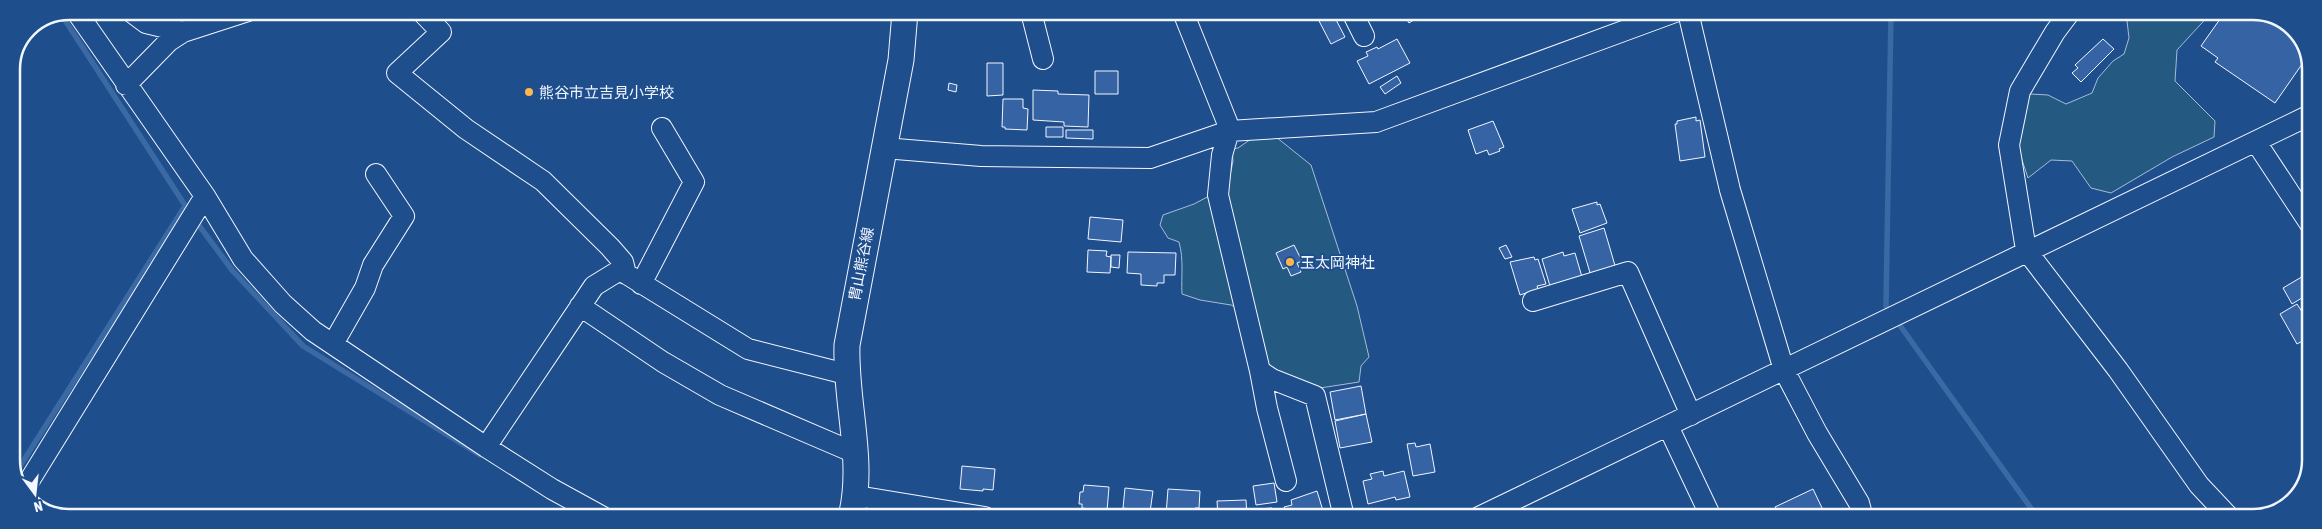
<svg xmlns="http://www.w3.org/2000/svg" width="2322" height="529" font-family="'Asap Condensed','Noto Sans JP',sans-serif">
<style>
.green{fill:#245a82;stroke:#a8bbd7}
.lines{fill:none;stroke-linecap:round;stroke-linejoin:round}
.stream{stroke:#3b69a3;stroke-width:5.5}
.building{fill:#3563a3;stroke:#f2f6ff}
.minor-casing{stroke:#f2f6ff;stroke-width:22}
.major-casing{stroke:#f2f6ff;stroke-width:27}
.minor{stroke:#1f4e8c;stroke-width:20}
.major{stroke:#1f4e8c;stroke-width:25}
.poi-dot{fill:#ffb74d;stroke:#1f4e8c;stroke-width:2}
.labels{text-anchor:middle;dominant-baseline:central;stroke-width:4;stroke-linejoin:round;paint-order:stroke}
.poi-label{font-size:15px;fill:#f2f6ff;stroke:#1f4e8c;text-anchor:start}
.street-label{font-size:15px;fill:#f2f6ff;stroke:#1f4e8c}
.rim{fill:none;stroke:#f2f6ff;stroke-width:2.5}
</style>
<rect width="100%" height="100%" fill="#1f4e8c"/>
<!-- green -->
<path class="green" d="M2138,12H2212L2177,50L2175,81L2215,121L2214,137L2172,157L2111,193L2091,188L2072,161L2051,160L2028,178L2018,148L2020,116L2030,94L2048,95L2066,104L2092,93L2098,78L2113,61L2124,54L2129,38L2127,21Z
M1254,137H1276L1311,165L1357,306L1369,357L1361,366L1359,382L1320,388L1270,368L1252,315L1231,305L1200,300L1182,294C1181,276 1184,260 1179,242L1168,238L1160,225L1163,215L1194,204L1228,186L1233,161L1232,149L1238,148Z"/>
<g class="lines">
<!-- stream -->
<path class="stream" d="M1891,12L1886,306L2038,518
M61,14L190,213
M195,220L232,270L303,346L480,455
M15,474L185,206"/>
</g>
<!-- building -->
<path class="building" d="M1332,12L1345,37L1331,44L1318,19Z
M1402,12H1426L1409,23Z
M2225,12H2265L2297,31L2307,57L2275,103L2215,62L2218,58L2201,46Z
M1397,39L1410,63L1369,84L1357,61L1368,56L1366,52L1377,47L1378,49Z
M2103,39L2114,49L2081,82L2072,73L2078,68L2075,65Z
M987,63H1003V95L987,96Z
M1095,71H1118V94H1095Z
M1397,76L1401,83L1385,94L1380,87Z
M949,83L957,85L956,92L948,90Z
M1033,90L1058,91V94L1089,95L1088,127L1064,126V122L1033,120Z
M1003,99H1023V108L1028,109L1027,130L1005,129V127H1002Z
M1696,117V121L1700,120L1705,157L1680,161L1675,124H1677V121Z
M1493,121L1504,147L1499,149L1500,151L1489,155L1487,150L1476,154L1468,130Z
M1046,127H1063V137H1046Z
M1066,130H1093V139L1066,138Z
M1597,202V205L1600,204L1607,223L1580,233L1572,209Z
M1090,217L1123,220L1121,242L1088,239Z
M1604,228L1616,269L1591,276L1579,236Z
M1294,245L1302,261L1297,263L1301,272L1291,276L1287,267L1283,269L1276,253Z
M1506,245L1512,257L1505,259L1499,248Z
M1088,250L1107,251L1106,256L1111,257L1110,273L1087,272Z
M1128,252L1176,253L1175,275H1164V283H1157V286L1141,285V274L1127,273Z
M1563,252L1564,256L1575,253L1582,277L1550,286L1542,259Z
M1111,255H1120L1119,268L1111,267Z
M1534,257L1535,260L1538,259L1546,284L1537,286L1538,289L1520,295L1510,262Z
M2305,275L2310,285V293L2292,304L2283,288Z
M2310,294V313L2302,299Z
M2297,304L2310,324V337L2297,344L2280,314Z
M1361,386L1366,414L1335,420L1330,392Z
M1366,414L1372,442L1340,448L1335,421Z
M1415,443L1416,447L1430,444L1435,472L1413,476L1407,444Z
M962,466L995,469L993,490L983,489V491L960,489Z
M1383,471L1384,476L1404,471L1410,497L1396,500L1395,497L1368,504L1363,481L1372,479L1370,474Z
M1274,483L1277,502L1256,505L1253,486Z
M1084,485L1109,487L1107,511L1082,508V504H1079L1080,492H1083Z
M1125,488L1153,491L1150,512L1123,508Z
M1168,489L1200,491L1199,508H1195V512L1191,511L1190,517L1166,515Z
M1813,489L1823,510L1808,518L1781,517L1775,507Z
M1317,491L1324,514L1313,517H1284L1282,510H1285L1284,507L1292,505L1291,500Z
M1246,500L1247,517H1218L1217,501Z
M1272,508L1273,517H1256V509Z"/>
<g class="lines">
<!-- minor casing -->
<g class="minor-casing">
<path id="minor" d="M76,11L205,196L243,259L283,304L313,331L486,447L552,489L603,517
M130,11L146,23L183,32
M421,11L441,32L397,73L466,129L543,181L610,247L623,262L626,274
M1031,12L1043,59
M1183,12L1227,122L1229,131L1222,155L1218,195L1260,371L1272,379L1315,396L1344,517
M1352,12L1364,36
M1688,12L1730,190L1784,370L1817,433L1859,503L1863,518
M2070,12L2055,32L2020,91L2009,145L2026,250L2118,370L2199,485L2230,518
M126,85L169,41L183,32L248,11
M2256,142L2310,224
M884,148L981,156L1150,158L1229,131L1376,122L1675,12
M641,284L694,182L662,128
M1533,301L1628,272L1691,415
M580,306L663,362L720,395L855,453
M333,344L365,288L373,265L404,216L376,174
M1260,371L1267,408L1286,481
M1668,426L1711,517
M486,447L594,286L620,270L748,349L846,374
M23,491L205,196
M857,496L985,517
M1479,517L2310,115"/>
</g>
<!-- major casing -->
<g class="major-casing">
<path id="major" d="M851,517C865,461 845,402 847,345L901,60L905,12"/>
</g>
<!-- minor -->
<use href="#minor" class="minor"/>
<!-- major -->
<use href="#major" class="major"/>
</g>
<!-- markers -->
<g class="poi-dot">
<circle cx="529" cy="92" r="5"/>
<circle cx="1290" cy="262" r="5"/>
</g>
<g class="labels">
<!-- poi labels -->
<g class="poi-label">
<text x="539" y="92">熊谷市立吉見小学校</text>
<text x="1300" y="262">玉太岡神社</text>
</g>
<!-- street labels -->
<g class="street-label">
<text transform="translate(861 264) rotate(-79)">胄山熊谷線</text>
</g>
</g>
<!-- crop -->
<path d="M0 0H2322V529H0ZM69 20H2253A49 49 0 0 1 2302 69V460A49 49 0 0 1 2253 509H69A49 49 0 0 1 20 460V69A49 49 0 0 1 69 20Z" fill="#1f4e8c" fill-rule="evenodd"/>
<path class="rim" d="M69 20H2253A49 49 0 0 1 2302 69V460A49 49 0 0 1 2253 509H69A49 49 0 0 1 20 460V69A49 49 0 0 1 69 20Z"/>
<!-- north arrow -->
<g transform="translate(35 494) rotate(165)" stroke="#1f4e8c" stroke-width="4" paint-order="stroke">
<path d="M0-4L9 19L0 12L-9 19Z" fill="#f2f6ff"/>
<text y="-8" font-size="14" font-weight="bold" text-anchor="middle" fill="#f2f6ff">N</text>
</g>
</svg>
